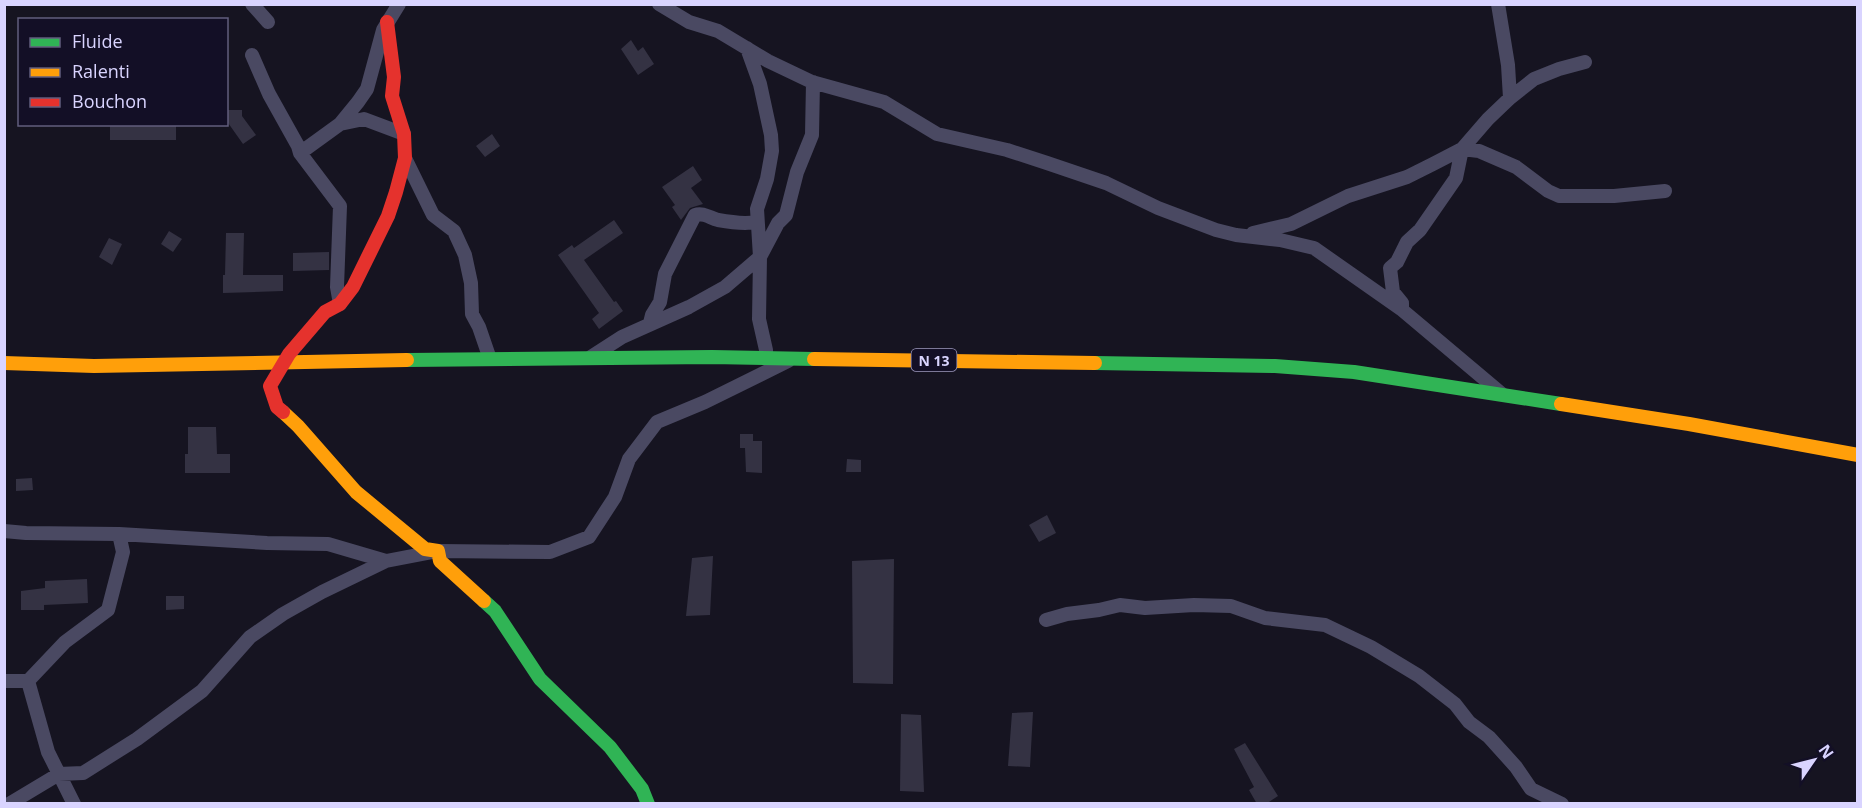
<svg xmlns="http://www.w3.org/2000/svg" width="1862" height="808" font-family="'Open Sans',sans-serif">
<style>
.building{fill:#343243}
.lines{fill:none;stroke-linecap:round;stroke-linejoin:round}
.street{stroke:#4a4962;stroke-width:14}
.fast{stroke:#30b455;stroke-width:14}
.slow{stroke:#ff9f0a;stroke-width:14}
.jam{stroke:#e5322d;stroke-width:14}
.labels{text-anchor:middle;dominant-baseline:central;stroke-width:4.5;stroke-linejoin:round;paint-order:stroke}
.shield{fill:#130f26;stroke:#9e99be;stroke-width:1.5}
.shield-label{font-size:14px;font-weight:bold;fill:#d9d4ff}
</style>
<rect width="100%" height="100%" fill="#161421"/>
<!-- building -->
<path class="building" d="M631,40L638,51L643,47L654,64L638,75L621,49Z
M226,110H242V116L256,135L243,144L226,120Z
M110,124H176V140H110Z
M492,134L500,146L485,157L476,146Z
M693,166L702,180L691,188L703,204L690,208L681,220L672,207L675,205L662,187Z
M614,220L623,233L584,260L614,302L616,301L623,311L599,329L592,319L599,313L558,255L572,245L574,248Z
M169,231L182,239L173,252L161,244Z
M226,233H244L243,275H283V291L223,293V275H225Z
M109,238L122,244L112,265L99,257Z
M329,252V270L293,271V253Z
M188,427H216L217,454H230V473H185V454H188Z
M740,434H753V441H762V473L746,472L745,448H740Z
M847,459L861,460V472H846Z
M32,478L33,490L16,491V479Z
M1047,515L1056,533L1039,542L1029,525Z
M713,556L710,615L686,616L692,558Z
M894,559L893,684L853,683L852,561Z
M87,579L88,603L44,605V610H21V591L45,588V581Z
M166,596H184V609L166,610Z
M1033,712L1030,767L1008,766L1012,713Z
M901,714L921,715L924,792L900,791Z
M1245,743L1278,796L1266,804H1257L1249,790L1254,787L1234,749Z"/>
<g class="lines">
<!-- street -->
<path class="street" d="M252,4L268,22
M659,4L689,22L718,31L768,61L812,82L884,102L937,134L1007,150L1047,163L1106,183L1158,208L1216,230L1236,235L1280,240L1314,248L1401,309L1502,394
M1498,4L1508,65L1510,98
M252,55L269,94L298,146L300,153L340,206L337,287L340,304
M340,124L364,119L404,134
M300,153L340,124L358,102L367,89L383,30L399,4
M405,158L433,215L454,231L465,255L471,283L472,314L479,327L490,359
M1253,233L1291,224L1348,196L1407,177L1433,164L1462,149L1488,119L1510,98L1534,79L1559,69L1585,62
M1402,307V303L1393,292L1390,268L1397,262L1407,242L1420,230L1456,178L1462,149L1479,151L1516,167L1548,191L1559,196H1614L1665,191
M650,323L652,315L660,302L665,274L695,215C703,212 710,218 718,220C729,222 746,224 756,222
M591,357L622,337L689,307L725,287L760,257L757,209L767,179L772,151L771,135L760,84L747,48
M766,358V350L759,319L760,257L778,223L786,215L797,172L812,135L813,82
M4,531L26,533L119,534L267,543L328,544L386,561L438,551L550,552L589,537L615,497L629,459L657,422L705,402L788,361
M1046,620L1067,614L1099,610L1120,605L1145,608L1194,605L1231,606L1265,618L1325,625L1371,647L1419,676L1455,704L1469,722L1489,737L1516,767L1531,789L1562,804
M4,681H28
M9,804L59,774L83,773L137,739L202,691L250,637L283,614L322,592L386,561
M74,804L48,752L28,681L65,642L108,610L123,552L119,534"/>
<!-- fast -->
<path class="fast" d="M407,360L712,357L814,359
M1095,363L1275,366L1354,372L1561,404
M484,601L495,611L540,679L610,747L642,789L648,804"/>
<!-- slow -->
<path class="slow" d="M814,359L1095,363
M4,363L94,366L407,360
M1561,404L1689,424L1858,455
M283,412L298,426L356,492L425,549L438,551L440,561L484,601"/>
<!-- jam -->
<path class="jam" d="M283,412L277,407L270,386L289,354L325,312L340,304L353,287L388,216L396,192L405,158L404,134L392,96L394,77L387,22"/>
</g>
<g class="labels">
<!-- shield labels -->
<rect class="shield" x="911.5" y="349" width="45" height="22" rx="4.5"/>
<g class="shield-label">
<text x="934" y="360">N 13</text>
</g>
</g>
<!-- border -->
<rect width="1862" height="808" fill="none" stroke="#d9d4ff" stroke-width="12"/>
<!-- legend -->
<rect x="18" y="18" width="210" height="108" fill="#130f26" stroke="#625e7d" stroke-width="1.5"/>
<rect x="30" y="38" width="30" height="9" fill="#30b455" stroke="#625e7d" stroke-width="1.5"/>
<text x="72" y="48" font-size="18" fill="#d9d4ff">Fluide</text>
<rect x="30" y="68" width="30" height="9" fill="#ff9f0a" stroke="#625e7d" stroke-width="1.5"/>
<text x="72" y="78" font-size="18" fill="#d9d4ff">Ralenti</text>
<rect x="30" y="98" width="30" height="9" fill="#e5322d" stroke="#625e7d" stroke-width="1.5"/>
<text x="72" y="108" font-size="18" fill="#d9d4ff">Bouchon</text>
<!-- north arrow -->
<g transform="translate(1814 760) rotate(55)" stroke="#130f26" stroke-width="4.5" paint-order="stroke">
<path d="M0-4.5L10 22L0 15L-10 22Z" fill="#d9d4ff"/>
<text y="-9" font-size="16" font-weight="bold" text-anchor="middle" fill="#d9d4ff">N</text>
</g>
</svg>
